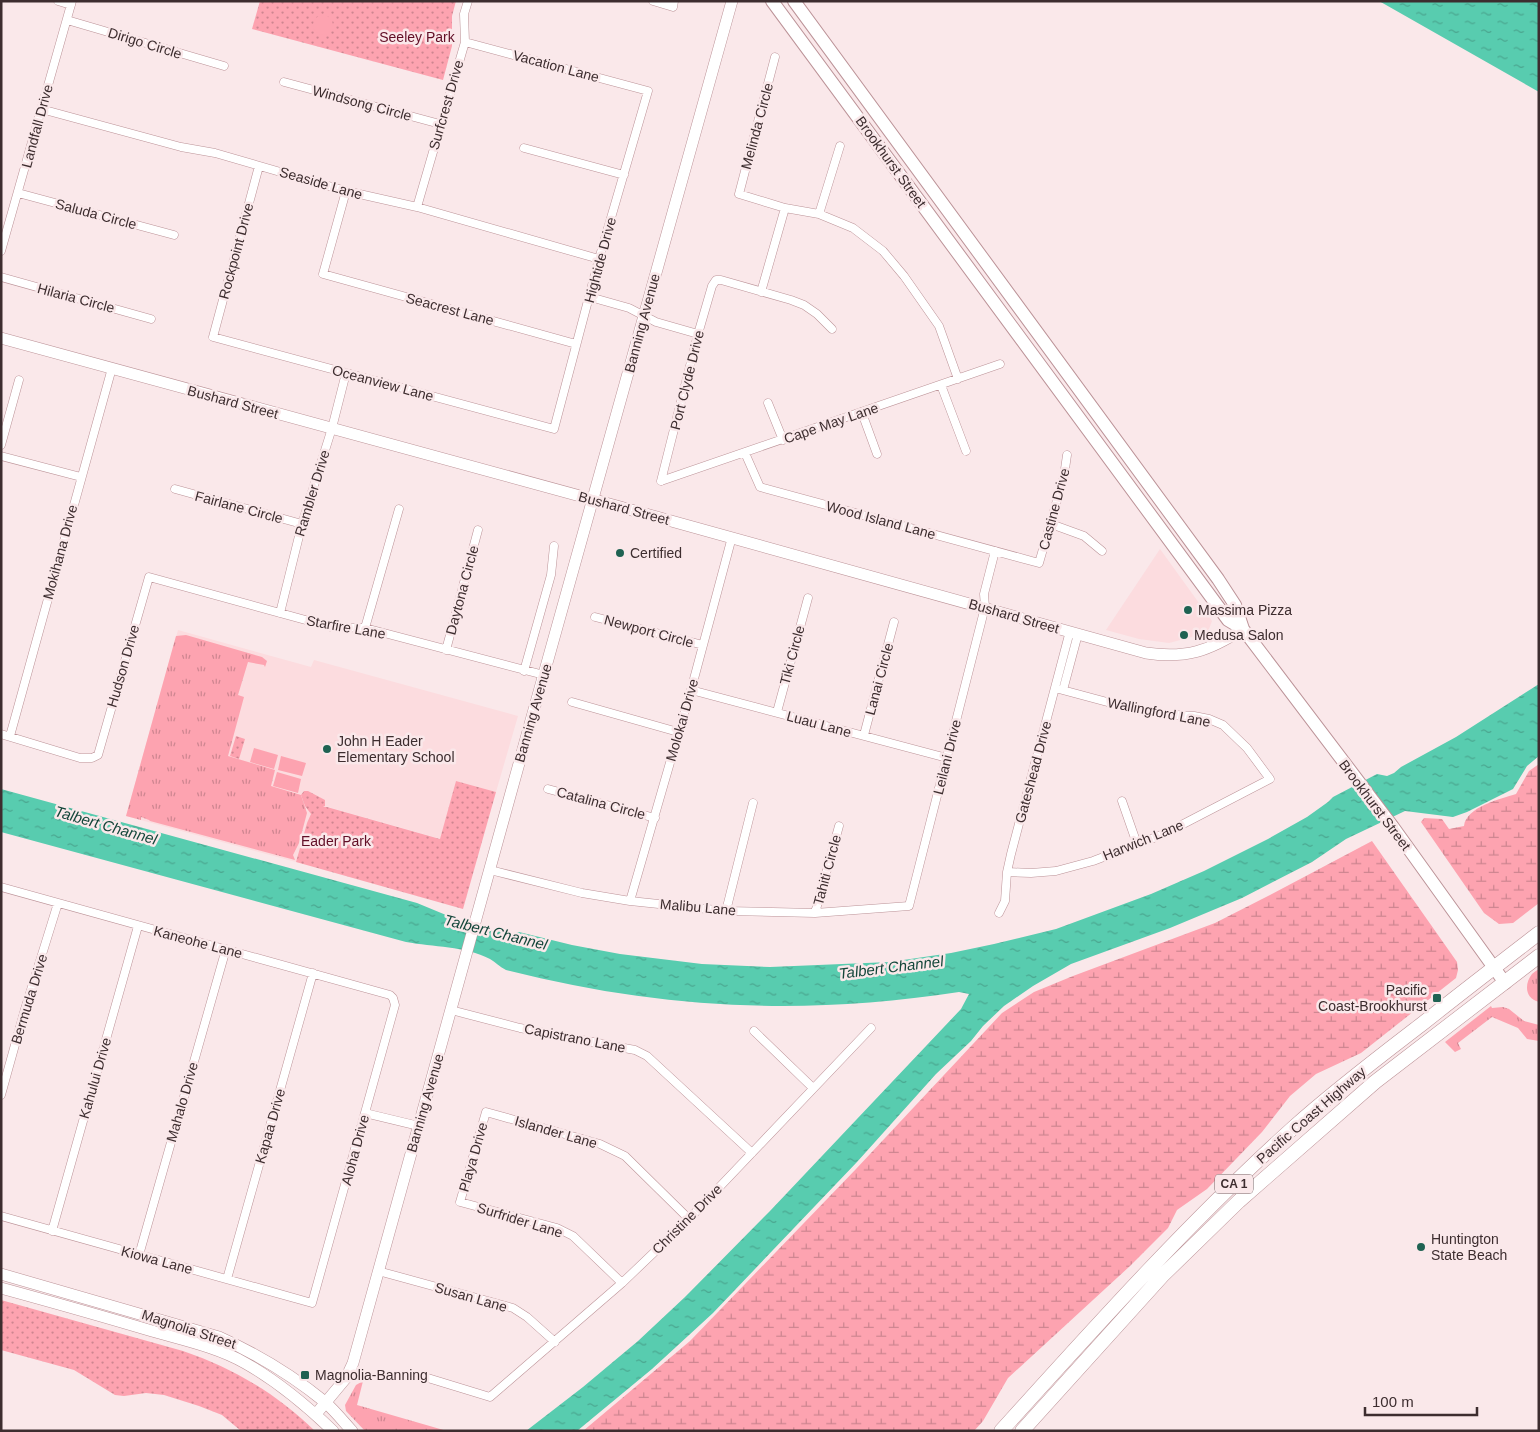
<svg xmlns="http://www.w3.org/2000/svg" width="1540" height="1432" font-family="Helvetica,sans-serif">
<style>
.built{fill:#fcdcdf}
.grass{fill:url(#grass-tufts)}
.wetland{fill:url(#wetland-marsh)}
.park{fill:url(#park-dots)}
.garden{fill:#fda3b0}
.water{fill:url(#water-ripples)}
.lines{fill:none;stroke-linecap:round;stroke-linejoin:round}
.street-casing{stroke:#bc9398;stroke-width:9}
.secondary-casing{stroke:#bc9398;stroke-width:12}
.primary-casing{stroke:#bc9398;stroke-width:14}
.highway-casing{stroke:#bc9398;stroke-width:15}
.street{stroke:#fff;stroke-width:8}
.secondary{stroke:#fff;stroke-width:11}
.primary{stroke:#fff;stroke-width:12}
.highway{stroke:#fff;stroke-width:14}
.poi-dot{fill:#1f6252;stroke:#fae8ea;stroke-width:2}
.labels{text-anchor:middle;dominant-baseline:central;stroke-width:5;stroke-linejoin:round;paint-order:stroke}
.shield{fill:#fae8ea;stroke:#766567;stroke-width:1}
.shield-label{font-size:12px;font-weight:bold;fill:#3d2d2f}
.park-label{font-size:14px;fill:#610e26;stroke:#fae8ea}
.street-label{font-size:14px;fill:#3d2d2f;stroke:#fae8ea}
.poi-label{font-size:14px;fill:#3d2d2f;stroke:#fae8ea;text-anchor:start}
.water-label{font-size:15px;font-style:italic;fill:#13463a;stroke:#fae8ea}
</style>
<defs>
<pattern id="grass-tufts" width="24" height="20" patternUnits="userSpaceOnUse" patternTransform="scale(1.25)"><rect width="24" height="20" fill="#fda3b0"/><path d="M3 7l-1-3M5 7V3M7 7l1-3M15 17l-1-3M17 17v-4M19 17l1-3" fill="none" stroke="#ce8590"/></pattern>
<pattern id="wetland-marsh" width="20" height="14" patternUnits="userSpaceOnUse" patternTransform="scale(1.25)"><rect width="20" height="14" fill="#fda3b0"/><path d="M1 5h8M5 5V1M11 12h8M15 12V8" fill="none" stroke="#ce8590"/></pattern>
<pattern id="park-dots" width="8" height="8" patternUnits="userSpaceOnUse" patternTransform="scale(1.25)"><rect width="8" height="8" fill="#fda3b0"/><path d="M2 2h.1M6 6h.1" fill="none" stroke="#ce8590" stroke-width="1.8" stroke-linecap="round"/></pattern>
<pattern id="water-ripples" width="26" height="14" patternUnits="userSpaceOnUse" patternTransform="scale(1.25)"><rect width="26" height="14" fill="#58ccaf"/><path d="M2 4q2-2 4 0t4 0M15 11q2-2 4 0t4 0" fill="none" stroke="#4aa68f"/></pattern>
</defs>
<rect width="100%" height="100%" fill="#fae8ea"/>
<!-- built -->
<path class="built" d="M1160,549L1212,621L1209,629L1205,633L1199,635L1169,643L1139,639L1106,630Z
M178,630L311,667L314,660L518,716L496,792L456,781L441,839L328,807L307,823L296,862L126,816Z"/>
<!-- grass -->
<path class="grass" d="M186,635L262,657L267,661L265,667L264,665L248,662L238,695L244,697L228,756L275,770L271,786L301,795L307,813L299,843L293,855L295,860L150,821L149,820L141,817V820L126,816L176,636Z
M1539,969V1002C1525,999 1524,984 1532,974C1534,972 1536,971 1539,969Z
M1491,1006L1492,1008L1503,1007L1509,1009L1524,1021L1539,1025V1041L1527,1039L1518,1028L1492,1017L1458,1043L1461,1049L1455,1052L1445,1042Z
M363,1381L357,1405L447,1431H365L346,1411L345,1405L356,1385Z"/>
<!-- wetland -->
<path class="wetland" d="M1539,764V903L1513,923L1499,924L1484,913L1421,822L1424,818L1442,819L1449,829L1464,826C1466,807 1500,799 1516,794L1529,771Z
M1372,841L1457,962L1458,970L1456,978L1361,1053L1316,1074L1290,1096L1262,1132L1207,1189L1177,1210L1168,1228L1130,1266L1008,1378L983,1421L974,1431H583L690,1341L856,1169L1002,1013L1034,992L1073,976L1215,923L1268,896Z"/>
<!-- park -->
<path class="park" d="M260,1H456L452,16V46L443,80L252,29Z
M236,736L245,739L239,759L230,756Z
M456,781L496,792L463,909L296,862L307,823L311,814L305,806L301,795L304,791H308L325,800V806L323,807H327L440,839Z
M1,1300L183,1351C233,1368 277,1394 315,1431H241L222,1415L199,1406L164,1395L146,1393L124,1396L115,1395L74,1370L1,1350Z"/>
<!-- garden -->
<path class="garden" d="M313 25a10 10 0 1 1 20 0a10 10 0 1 1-20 0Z
M254,748L278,755L274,769L250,762Z
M281,756L306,763L302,776L278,770Z
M277,772L301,779L298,793L273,786Z"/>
<!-- water -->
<path class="water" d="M1379,1H1539V92Z
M1539,684V756L1527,766L1513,789L1467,812L1453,817L1405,811L1346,839L1312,862L1242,898L1170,928L1071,964L1033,986L1004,1006L983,1026L971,1041L936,1074L857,1162L713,1313L652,1369L577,1431H526L583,1387L638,1341L685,1297L770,1211L961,1009L969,994L959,992C802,1016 659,1009 506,970C500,967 495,962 490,959C465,946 433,947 406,942L1,832V789L417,903L446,915L451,919H455L488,930L504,932L505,935L519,932L572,945L620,954L702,964L770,967L890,962L951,953L994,944L1056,929L1151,894L1204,871L1268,839L1307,817L1328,802L1333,797L1377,774L1387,776L1394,773L1401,767L1456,737Z"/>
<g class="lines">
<!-- street casing -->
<g class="street-casing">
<path id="street" d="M58,1L71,5
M653,1L673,7L674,1
M67,20L224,66
M775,57L739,194L785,208L819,214L853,228L883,251L904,276L939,326L958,379
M284,82L440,124
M41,109L181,147L215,153L346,191L417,207L599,259
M524,148L624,175
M259,166L213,337L554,429L599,259L648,91L465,42
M346,191L323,274L576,344
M18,193L174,235
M417,207L465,42L464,14L468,1
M819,214L840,146
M1,251L72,1
M1,277L151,319
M761,292L785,208
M590,297L629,308L656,322L698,334
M941,385L966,451
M768,403L783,440
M862,413L877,454
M1,445L19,380
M745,453L760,487L1039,563L1064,476L1067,455
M1,456L81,477
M661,481L1000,364
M661,481L698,334L712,286L716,280H721L791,300L804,305L817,314L832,329
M175,489L302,524
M1051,524L1084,536L1102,551
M280,613L302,524L332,428L346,373
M595,617L703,645
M365,628L399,509
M446,650L478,530
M524,671L551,575L554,546
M691,690L947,758
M1063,690L1078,634
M572,702L678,732
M777,712L808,598
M1,734L80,758H92L98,755L149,577L331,627L365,628L544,675
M864,735L894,622
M10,736L112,368
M548,789L655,818
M1122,801L1137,844
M490,870L582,893L630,901L726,911L815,913L909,906L985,607L984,594L995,551
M1007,872L1031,873L1056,871L1093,861L1164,834L1270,779L1247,748L1223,725L1209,719L1194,716L1161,714L1137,710L1055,688
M1,887L390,995L393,998L395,1005L312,1303L1,1216
M630,901L691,690L732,537
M726,911L753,803
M815,913L839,826
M999,913L1005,901L1007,872L1011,854L1070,631
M451,1010L520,1028L624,1048L635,1050L647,1056L752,1153
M754,1031L813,1088
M1,1095L25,1009L58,903
M365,1113L419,1126
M52,1231L138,926
M139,1255L226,949
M378,1271L513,1308L527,1317L555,1342
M227,1279L313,973
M622,1283L573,1236L557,1228L460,1202L486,1112L600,1144L625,1156L689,1219
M418,1375L490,1397L622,1283L689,1219L871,1028"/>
</g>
<!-- secondary casing -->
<g class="secondary-casing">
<path id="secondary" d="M1,338L646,514L1146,653C1186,659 1209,651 1243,629
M1,1274L219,1337C257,1354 293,1376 325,1402C335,1411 343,1421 352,1431
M1,1288C52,1302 102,1316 152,1331C183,1340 217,1347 245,1363C277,1381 307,1406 333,1431
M316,1414L346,1378L353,1363L528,731L732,1"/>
</g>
<!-- primary casing -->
<g class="primary-casing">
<path id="primary" d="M772,1L1228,620L1243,629L1393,827L1505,983
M794,1L1218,579L1235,605L1243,629"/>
</g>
<!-- highway casing -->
<g class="highway-casing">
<path id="highway" d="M1001,1431C1095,1327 1189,1222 1293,1128C1334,1091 1379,1057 1422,1024C1461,993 1500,963 1539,933
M1022,1431L1162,1276L1239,1201L1375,1082L1539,956"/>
</g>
<!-- street -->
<use href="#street" class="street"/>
<!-- secondary -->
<use href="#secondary" class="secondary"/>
<!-- primary -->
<use href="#primary" class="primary"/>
<!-- highway -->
<use href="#highway" class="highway"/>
</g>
<!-- markers -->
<g class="poi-dot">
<circle cx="620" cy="553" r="5"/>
<circle cx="1188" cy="610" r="5"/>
<circle cx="1184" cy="635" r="5"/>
<circle cx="327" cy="749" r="5"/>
<rect x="1432" y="993" width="10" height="10" rx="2.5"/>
<circle cx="1421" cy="1247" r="5"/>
<rect x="300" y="1370" width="10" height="10" rx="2.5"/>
</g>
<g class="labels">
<!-- shield labels -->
<rect class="shield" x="1215" y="1174.5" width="38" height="19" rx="4"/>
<g class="shield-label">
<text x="1234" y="1184">CA 1</text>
</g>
<!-- park labels -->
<g class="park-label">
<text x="417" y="37">Seeley Park</text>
<text x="336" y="841">Eader Park</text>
</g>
<!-- street labels -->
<g class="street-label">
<text transform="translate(145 43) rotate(17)">Dirigo Circle</text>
<text transform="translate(556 66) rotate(15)">Vacation Lane</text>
<text transform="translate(362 103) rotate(15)">Windsong Circle</text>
<text transform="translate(446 105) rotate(-74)">Surfcrest Drive</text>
<text transform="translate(37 126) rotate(-75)">Landfall Drive</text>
<text transform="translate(757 126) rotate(-75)">Melinda Circle</text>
<text transform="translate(891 162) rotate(54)">Brookhurst Street</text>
<text transform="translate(321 183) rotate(16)">Seaside Lane</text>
<text transform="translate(96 214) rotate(15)">Saluda Circle</text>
<text transform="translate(236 251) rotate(-75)">Rockpoint Drive</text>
<text transform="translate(600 260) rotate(-75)">Hightide Drive</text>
<text transform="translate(76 298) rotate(15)">Hilaria Circle</text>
<text transform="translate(450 309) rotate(15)">Seacrest Lane</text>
<text transform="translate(642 323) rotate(-75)">Banning Avenue</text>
<text transform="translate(687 380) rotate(-76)">Port Clyde Drive</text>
<text transform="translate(383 383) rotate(15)">Oceanview Lane</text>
<text transform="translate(233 402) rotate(15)">Bushard Street</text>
<text transform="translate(831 423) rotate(-19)">Cape May Lane</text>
<text transform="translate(312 493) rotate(-73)">Rambler Drive</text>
<text transform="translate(239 507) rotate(15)">Fairlane Circle</text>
<text transform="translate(624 508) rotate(15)">Bushard Street</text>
<text transform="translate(1054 509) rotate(-75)">Castine Drive</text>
<text transform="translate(881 520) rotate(15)">Wood Island Lane</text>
<text transform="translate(60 552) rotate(-75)">Mokihana Drive</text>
<text transform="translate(462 590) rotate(-75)">Daytona Circle</text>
<text transform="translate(1014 616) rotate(16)">Bushard Street</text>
<text transform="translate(346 627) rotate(10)">Starfire Lane</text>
<text transform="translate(649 631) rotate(15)">Newport Circle</text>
<text transform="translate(792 655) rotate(-75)">Tiki Circle</text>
<text transform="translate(123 666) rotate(-74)">Hudson Drive</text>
<text transform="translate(879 679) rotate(-75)">Lanai Circle</text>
<text transform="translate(1159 712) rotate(11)">Wallingford Lane</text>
<text transform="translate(533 713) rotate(-74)">Banning Avenue</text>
<text transform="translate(682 720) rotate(-74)">Molokai Drive</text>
<text transform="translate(819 724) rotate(15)">Luau Lane</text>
<text transform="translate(947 757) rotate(-76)">Leilani Drive</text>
<text transform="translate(1033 772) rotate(-75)">Gateshead Drive</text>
<text transform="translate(601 803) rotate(15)">Catalina Circle</text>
<text transform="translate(1375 805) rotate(53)">Brookhurst Street</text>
<text transform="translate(1143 840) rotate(-22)">Harwich Lane</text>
<text transform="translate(827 870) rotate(-75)">Tahiti Circle</text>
<text transform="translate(698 907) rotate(5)">Malibu Lane</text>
<text transform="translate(198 942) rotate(15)">Kaneohe Lane</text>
<text transform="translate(29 999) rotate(-73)">Bermuda Drive</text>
<text transform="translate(575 1038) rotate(11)">Capistrano Lane</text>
<text transform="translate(95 1078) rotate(-74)">Kahului Drive</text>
<text transform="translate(182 1102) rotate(-74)">Mahalo Drive</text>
<text transform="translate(425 1103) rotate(-74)">Banning Avenue</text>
<text transform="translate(1311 1115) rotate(-41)">Pacific Coast Highway</text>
<text transform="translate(270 1126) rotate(-74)">Kapaa Drive</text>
<text transform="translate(556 1132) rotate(16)">Islander Lane</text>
<text transform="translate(355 1150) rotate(-75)">Aloha Drive</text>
<text transform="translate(473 1157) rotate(-74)">Playa Drive</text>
<text transform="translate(687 1219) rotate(-45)">Christine Drive</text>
<text transform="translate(520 1220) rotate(17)">Surfrider Lane</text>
<text transform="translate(157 1260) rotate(15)">Kiowa Lane</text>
<text transform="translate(471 1297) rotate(16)">Susan Lane</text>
<text transform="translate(189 1329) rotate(18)">Magnolia Street</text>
</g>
<!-- poi labels -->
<g class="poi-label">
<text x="630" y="553">Certified</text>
<text x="1198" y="610">Massima Pizza</text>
<text x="1194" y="635">Medusa Salon</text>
<text x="337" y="741">John H Eader<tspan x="337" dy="16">Elementary School</tspan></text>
<text x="1427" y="990" text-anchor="end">Pacific<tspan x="1427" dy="16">Coast-Brookhurst</tspan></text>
<text x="1431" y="1239">Huntington<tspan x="1431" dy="16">State Beach</tspan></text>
<text x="315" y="1375">Magnolia-Banning</text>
</g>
<!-- water labels -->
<g class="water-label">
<text transform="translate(106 825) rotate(16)">Talbert Channel</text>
<text transform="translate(496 932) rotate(14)">Talbert Channel</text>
<text transform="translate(891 967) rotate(-7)">Talbert Channel</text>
</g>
</g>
<!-- border -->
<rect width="1540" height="1432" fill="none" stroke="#3d2d2f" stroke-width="5"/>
<!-- scale -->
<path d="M1365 1407v8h112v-8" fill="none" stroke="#3d2d2f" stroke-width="2.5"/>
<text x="1372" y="1407" font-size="15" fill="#3d2d2f" stroke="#fae8ea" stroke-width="4" paint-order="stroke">100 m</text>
</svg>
